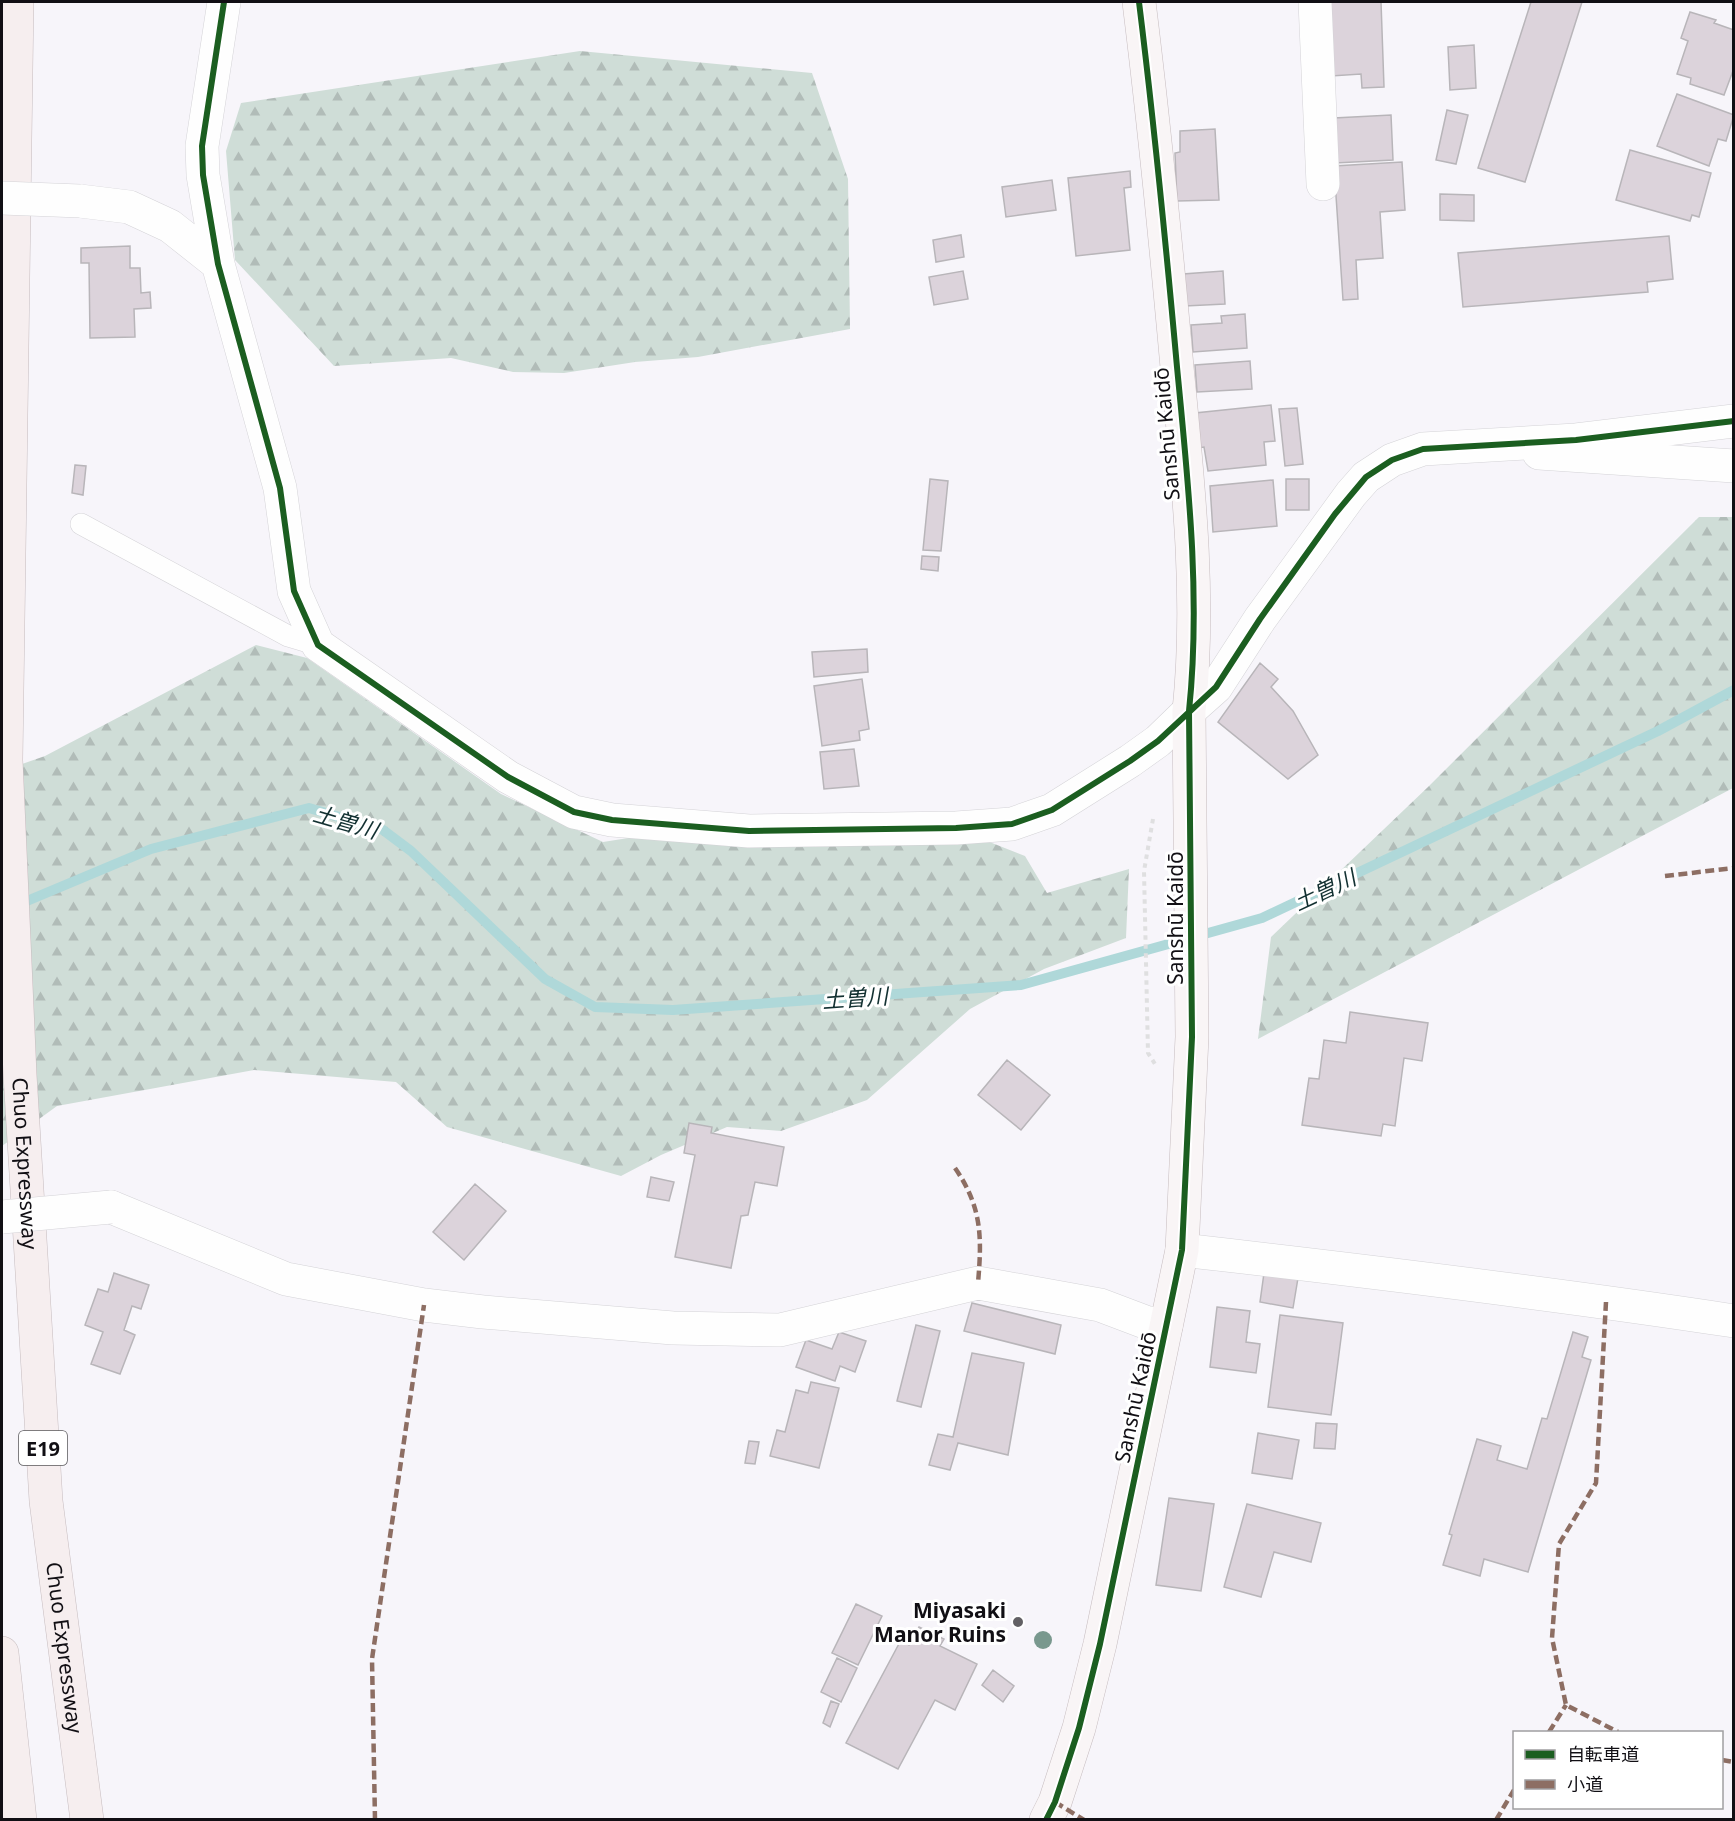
<svg xmlns="http://www.w3.org/2000/svg" width="1735" height="1821" font-family="'Noto Sans','Noto Sans JP',sans-serif">
<style>
.forest{fill:url(#forest-firs)}
.lines{fill:none;stroke-linecap:round;stroke-linejoin:round}
.stream{stroke:#afd8d9;stroke-width:10}
.building{fill:#dcd3db;stroke:#b8b5b9;stroke-width:1.5}
.service-casing{stroke:#d4d3d7;stroke-width:22}
.minor-casing{stroke:#d4d3d7;stroke-width:34}
.tertiary-casing{stroke:#d4d3d7;stroke-width:34}
.primary-casing{stroke:#c6bcbf;stroke-width:34}
.motorway-casing{stroke:#c6bcbf;stroke-width:34}
.path{stroke:#dfdfe0;stroke-width:4;stroke-dasharray:4.5 4.5;stroke-linecap:butt}
.service{stroke:#fefefe;stroke-width:21}
.minor{stroke:#fefefe;stroke-width:33}
.tertiary{stroke:#fefefe;stroke-width:33}
.primary{stroke:#f9f5f6;stroke-width:33}
.motorway{stroke:#f6eeef;stroke-width:33}
.minor-bridge-casing{stroke:#d4d3d7;stroke-width:34;stroke-linecap:butt}
.minor-bridge{stroke:#fefefe;stroke-width:33}
.quiet{stroke:#8d6e63;stroke-width:4.5;stroke-dasharray:9 4.5;stroke-linecap:butt}
.cycleway-casing{stroke:#fff;stroke-width:10}
.cycleway{stroke:#1b5e20;stroke-width:6}
.tree{fill:#79988e}
.poi-dot{fill:#626064;stroke:#fff;stroke-width:2}
.labels{text-anchor:middle;dominant-baseline:central;stroke-width:6;stroke-linejoin:round;paint-order:stroke}
.shield{fill:#fff;stroke:#58575a;stroke-width:1.5}
.shield-label{font-size:20px;font-weight:bold;fill:#110f14}
.street-label{font-size:21px;fill:#110f14;stroke:#fff}
.poi-label{font-size:21px;font-weight:bold;fill:#110f14;stroke:#fff;text-anchor:end}
.water-label{font-size:22px;font-style:italic;fill:#133132;stroke:#fff}
</style>
<defs>
<pattern id="forest-firs" width="22" height="20" patternUnits="userSpaceOnUse" patternTransform="scale(1.5)"><rect width="22" height="20" fill="#cfddd7"/><path d="M5 1l3.5 6h-7zM16 11l3.5 6h-7z" fill="#b1bcb8"/></pattern>
</defs>
<rect width="100%" height="100%" fill="#f7f5fa"/>
<!-- forest -->
<path class="forest" d="M580,51L812,73L848,179L850,329L698,357L635,362L564,373L513,372L451,358L334,366L235,260L226,151L241,103Z
M1699,517H1733V788L1258,1039L1271,937L1428,787Z
M256,645L307,658L501,794L603,842L742,820L987,841L1025,856L1047,893L1129,869L1126,938L1044,969L970,1009L867,1100L781,1131L727,1127L661,1155L621,1176L447,1127L396,1082L254,1070L57,1106L2,1146V771L45,756Z"/>
<g class="lines">
<!-- stream -->
<path class="stream" d="M15,906L151,849L309,808L383,830L411,851L545,979L595,1007L673,1010L1021,985L1262,918L1658,731L1734,690"/>
</g>
<!-- building -->
<path class="building" d="M1329,2H1381L1384,87L1362,88L1361,74L1331,76Z
M1531,2H1582L1525,182L1478,168Z
M1690,12L1716,20L1714,23L1734,30V68L1724,95L1690,84L1691,78L1677,74L1688,41L1681,38Z
M1474,45L1476,88L1450,90L1448,47Z
M1677,94L1734,115L1726,141L1718,139L1709,166L1657,146Z
M1447,110L1468,115L1456,164L1436,160Z
M1391,115L1393,160L1335,163L1334,118Z
M1215,129L1219,200L1177,201L1175,153L1180,152V131Z
M1630,150L1711,173L1699,217L1692,215L1690,221L1616,200Z
M1402,162L1405,210L1380,212L1383,258L1356,260L1358,299L1343,300L1334,166Z
M1130,171L1131,187L1124,188L1130,250L1076,256L1068,178Z
M1052,180L1056,210L1006,217L1002,187Z
M1440,194L1474,195V221L1440,220Z
M961,235L964,257L936,262L933,240Z
M1669,236L1673,279L1647,282L1648,292L1463,307L1458,253Z
M130,246V268H140L141,293L150,292L151,308L134,309L135,337L90,338L89,263H81V248Z
M963,271L968,299L934,305L929,277Z
M1223,271L1225,304L1185,306L1183,274Z
M1245,314L1247,348L1193,352L1191,325L1222,323L1221,316Z
M1250,361L1252,389L1197,392L1195,365Z
M1271,405L1275,441L1264,442L1266,465L1208,471L1204,447L1198,448L1195,413Z
M1297,408L1303,464L1285,466L1279,409Z
M75,465L86,466L83,495L72,493Z
M930,479L948,481L941,551L923,550Z
M1286,479H1309V510H1286Z
M1273,480L1277,526L1213,532L1210,486Z
M922,556L939,557L938,571L921,569Z
M867,649L868,672L814,677L812,652Z
M1260,663L1278,679L1271,687L1293,711L1318,755L1288,779L1218,722Z
M862,679L869,729L859,731L860,740L822,746L814,686Z
M854,749L859,786L824,789L820,752Z
M1350,1012L1428,1023L1422,1061L1404,1058L1395,1126L1383,1124L1381,1136L1302,1125L1309,1078L1319,1079L1324,1040L1346,1043Z
M1007,1060L1050,1095L1021,1130L978,1095Z
M689,1123L712,1127L711,1133L784,1147L777,1186L755,1182L748,1215L741,1216L731,1268L675,1257L695,1155L684,1153Z
M651,1177L674,1182L669,1201L647,1197Z
M475,1184L506,1211L464,1260L433,1232Z
M114,1273L149,1285L141,1309L132,1306L124,1330L135,1335L120,1374L91,1364L103,1332L85,1325L98,1289L108,1292Z
M1264,1273L1298,1278L1293,1308L1260,1302Z
M972,1303L1061,1325L1055,1354L964,1331Z
M1217,1307L1250,1311L1246,1342L1260,1344L1256,1373L1210,1367Z
M1280,1315L1343,1323L1331,1415L1268,1407Z
M916,1325L940,1331L921,1407L897,1401Z
M839,1332L866,1341L855,1372L840,1366L835,1381L796,1367L806,1340L832,1349Z
M1573,1332L1588,1337L1582,1357L1591,1360L1528,1572L1484,1559L1480,1576L1443,1565L1452,1535L1449,1534L1477,1439L1501,1446L1497,1460L1527,1469L1542,1418L1547,1419Z
M972,1353L1024,1363L1008,1455L958,1443L950,1470L929,1465L938,1434L953,1437Z
M811,1382L839,1388L819,1468L770,1456L777,1430L785,1432L796,1390L808,1393Z
M1316,1423L1337,1424L1335,1449L1314,1448Z
M1258,1433L1299,1440L1292,1479L1252,1473Z
M749,1441L759,1442L755,1464L745,1463Z
M1169,1498L1214,1504L1201,1591L1156,1585Z
M1247,1504L1321,1523L1311,1562L1274,1552L1261,1597L1224,1587Z
M856,1604L882,1616L858,1665L832,1653Z
M919,1627L944,1639L940,1646L977,1664L955,1710L935,1700L898,1769L846,1743L901,1640L909,1645Z
M837,1658L857,1668L841,1702L821,1692Z
M993,1670L1014,1686L1003,1702L982,1685Z
M831,1701L839,1704L830,1727L823,1723Z"/>
<g class="lines">
<!-- service casing -->
<g class="service-casing">
<path id="service" d="M81,524L288,636L318,645"/>
</g>
<!-- minor casing -->
<g class="minor-casing">
<path id="minor" d="M224,2L202,146L203,175L218,264L280,488L294,591L318,645L508,777L574,812L612,820L749,831L956,828L1012,824L1052,810L1130,761L1158,741L1189,711
M1315,2L1323,184
M80,201L129,207L170,226L218,264
M1539,453L1734,466
M111,1207L286,1279L424,1305L483,1312L673,1328L780,1330L978,1283L1100,1305L1145,1322L1166,1326
M1182,1250C1367,1271 1550,1293 1734,1321"/>
</g>
<!-- tertiary casing -->
<g class="tertiary-casing">
<path id="tertiary" d="M1189,711L1216,687L1260,619L1351,494L1366,477L1392,460L1423,449L1576,440L1734,421"/>
</g>
<!-- primary casing -->
<g class="primary-casing">
<path id="primary" d="M1046,1820L1055,1802L1079,1728L1100,1644L1182,1250L1192,1037L1189,711C1201,597 1188,481 1177,367C1166,245 1154,123 1139,2"/>
</g>
<!-- motorway casing -->
<g class="motorway-casing">
<g id="motorway">
<path id="s1" d="M17,2L6,760L20,1075L46,1501L87,1820"/>
<path d="M2,1653L20,1820"/>
</g>
</g>
<!-- path -->
<path class="path" d="M1153,819L1144,871L1148,1053L1155,1064"/>
<!-- service -->
<use href="#service" class="service"/>
<!-- minor -->
<use href="#minor" class="minor"/>
<!-- tertiary -->
<use href="#tertiary" class="tertiary"/>
<!-- primary -->
<use href="#primary" class="primary"/>
<!-- motorway -->
<use href="#motorway" class="motorway"/>
<!-- minor-bridge casing -->
<g class="minor-bridge-casing">
<path id="minor-bridge" d="M2,198L80,201
M2,1217L111,1207"/>
</g>
<!-- minor-bridge -->
<use href="#minor-bridge" class="minor-bridge"/>
<!-- quiet -->
<path class="quiet" d="M1665,876L1734,868
M955,1168C982,1207 982,1237 978,1283
M1606,1302L1596,1483L1559,1544L1552,1638L1566,1705L1618,1732
M1549,1732L1566,1705
M1722,1760L1734,1762
M1055,1802L1084,1820
M375,1820L372,1659L424,1305
M1496,1820L1514,1790"/>
<!-- cycleway casing -->
<g class="cycleway-casing">
<path id="cycleway" d="M224,2L202,146L203,175L218,264L280,488L294,591L318,645L508,777L574,812L612,820L749,831L956,828L1012,824L1052,810L1130,761L1158,741L1216,687L1260,619L1335,514L1366,477L1392,460L1423,449L1576,440L1734,421
M1046,1820L1055,1802L1079,1728L1100,1644L1182,1250L1192,1037L1189,711C1201,597 1188,481 1177,367C1166,245 1154,123 1139,2"/>
</g>
<!-- cycleway -->
<use href="#cycleway" class="cycleway"/>
</g>
<!-- trees -->
<circle class="tree" cx="1043" cy="1640" r="9"/>
<!-- markers -->
<circle class="poi-dot" cx="1018" cy="1622" r="6"/>
<g class="labels">
<!-- shield labels -->
<rect class="shield" x="19" y="1431" width="48" height="34" rx="4.5"/>
<g class="shield-label">
<text x="43" y="1448">E19</text>
</g>
<!-- street labels -->
<g class="street-label">
<text transform="translate(1166 434) rotate(-95)">Sanshū Kaidō</text>
<text transform="translate(1175 918) rotate(-90)">Sanshū Kaidō</text>
<text stroke="none"><textPath href="#s1" startOffset="1162">Chuo Expressway</textPath></text>
<text transform="translate(1135 1397) rotate(-78)">Sanshū Kaidō</text>
<text stroke="none"><textPath href="#s1" startOffset="1648">Chuo Expressway</textPath></text>
</g>
<!-- poi labels -->
<g class="poi-label">
<text x="1006" y="1610">Miyasaki<tspan x="1006" dy="24">Manor Ruins</tspan></text>
</g>
<!-- water labels -->
<g class="water-label">
<text transform="translate(346 821) rotate(16)">土曽川</text>
<text transform="translate(1324 889) rotate(-25)">土曽川</text>
<text transform="translate(855 997) rotate(-4)">土曽川</text>
</g>
</g>
<!-- border -->
<rect width="1735" height="1821" fill="none" stroke="#110f14" stroke-width="6"/>
<!-- legend -->
<rect x="1513" y="1731" width="210" height="78" fill="#ffffff" stroke="#a09fa1" stroke-width="1.5"/>
<rect x="1525" y="1750" width="30" height="9" fill="#1b5e20" stroke="#a09fa1" stroke-width="1.5"/>
<text x="1567" y="1761" font-size="18" fill="#110f14">自転車道</text>
<rect x="1525" y="1780" width="30" height="9" fill="#8d6e63" stroke="#a09fa1" stroke-width="1.5"/>
<text x="1567" y="1791" font-size="18" fill="#110f14">小道</text>
</svg>
